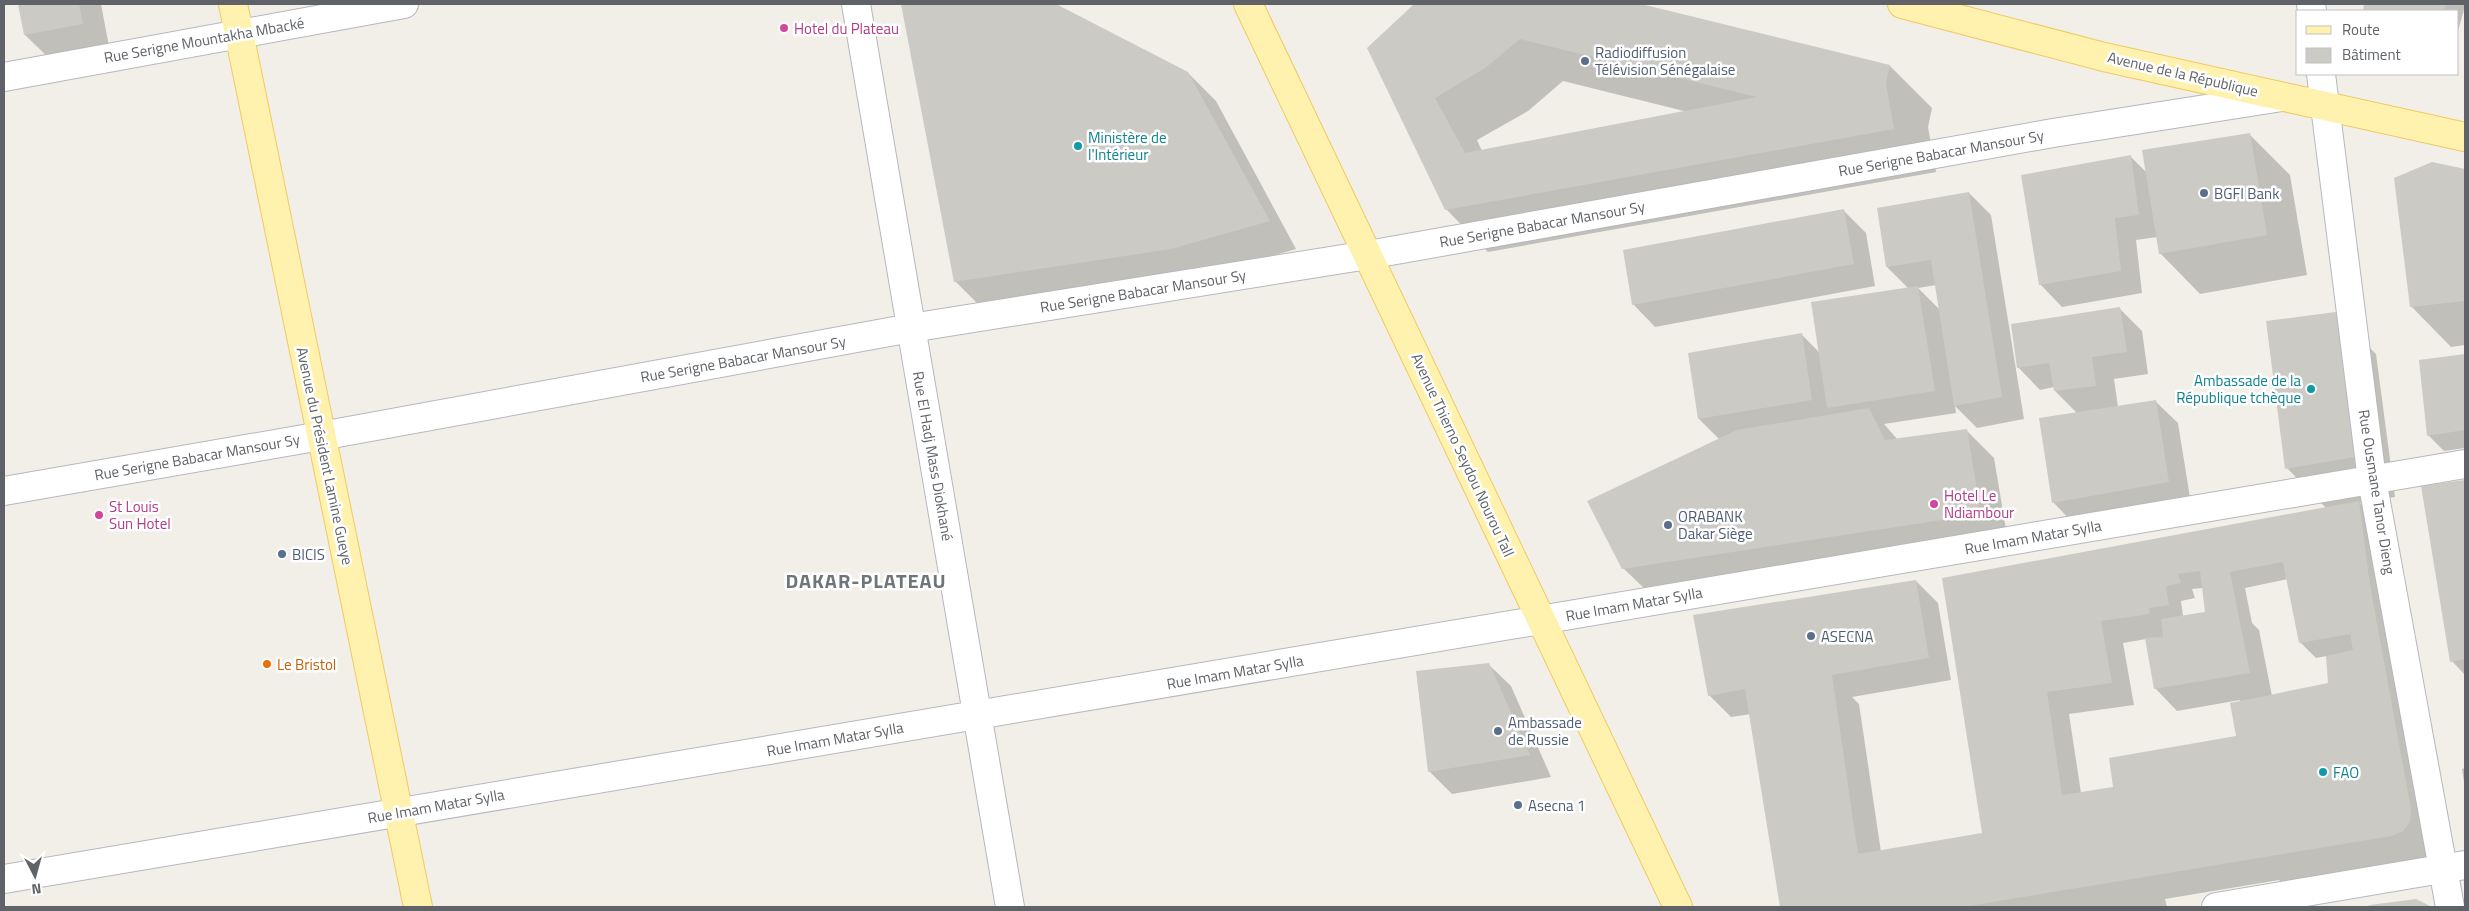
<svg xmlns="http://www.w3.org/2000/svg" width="2469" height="911" font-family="'Titillium Web',sans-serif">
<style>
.shadow{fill:#0003;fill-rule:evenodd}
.building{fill:#cccac5;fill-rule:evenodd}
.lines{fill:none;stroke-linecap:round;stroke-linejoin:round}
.minor-casing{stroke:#b5b8bc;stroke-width:30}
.major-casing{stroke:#f2c960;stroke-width:30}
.minor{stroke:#fff;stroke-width:28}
.major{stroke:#fff2af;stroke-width:28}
.hotel-dot{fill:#d1479c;stroke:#fff;stroke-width:2}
.service-dot{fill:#5c6f8a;stroke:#fff;stroke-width:2}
.culture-dot{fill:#0f9aa8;stroke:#fff;stroke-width:2}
.food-dot{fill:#e8710a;stroke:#fff;stroke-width:2}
.labels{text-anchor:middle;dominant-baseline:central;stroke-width:5;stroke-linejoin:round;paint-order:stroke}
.hotel-label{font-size:15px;fill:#b23c85;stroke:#fff;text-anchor:start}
.street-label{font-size:15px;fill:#5f6368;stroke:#fff}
.service-label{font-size:15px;fill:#4e5e75;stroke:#fff;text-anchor:start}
.culture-label{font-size:15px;fill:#0d838f;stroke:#fff;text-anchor:start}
.food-label{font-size:15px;fill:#c56008;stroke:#fff;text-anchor:start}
.district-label{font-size:20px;font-weight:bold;letter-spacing:1px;fill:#70757a;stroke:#fff}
</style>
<rect width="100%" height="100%" fill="#f1efe8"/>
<!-- shadow -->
<path class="shadow" d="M19,4H101L110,52L53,62L25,35Z
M902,4H1053L1188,73L1216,101L1296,249L1199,277L983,309L955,281Z
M1416,4H1637L1890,66L1932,108L1928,127L1936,172L1488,252L1446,209L1368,48ZM1563,81L1688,112L1482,151L1477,140L1528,111Z
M2365,4H2465V6L2458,31V11H2364Z
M2249,134L2290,175L2307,275L2200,294L2160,253L2157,237L2136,240L2142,293L2062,307L2040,284L2130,156L2147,173Z
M2432,163L2465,170V345L2451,347L2411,306Z
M1969,193L1991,215L2024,419L1977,428L1955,406L1956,413L1884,424L1898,440L1966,430L1994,458L2008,541L1646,590L1623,568L1720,440L1699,419L1689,354L1802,335L1820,353L1909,289L1887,267ZM1936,285L1940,310L1918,288Z
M1844,211L1866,233L1875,286L1655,327L1633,304Z
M2120,309L2142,331L2148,374L2114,379L2118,407L2155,401L2178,423L2191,504L2075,525L2053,502L2077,413L2055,391L2054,387L2040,390L2018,367Z
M2335,314L2376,354L2395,497L2360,503L2381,525L2431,858L2285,886L2279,880L2165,899L2167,907H1782L1751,714L1731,717L1709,695L1916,581L1938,603L1951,680L1852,697L1859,704L1881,852L1984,836L1943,579L2326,508L2287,468ZM2288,579L2300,642L2316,658L2327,656L2330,684L2272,696L2259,630L2252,623L2245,588ZM2203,588L2206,612L2183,616L2181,601L2195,598L2192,589ZM2146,639L2155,688L2177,711L2240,700L2237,737L2113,788L2081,793L2069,714L2134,705L2123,643Z
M2465,355V448L2444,451L2428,435L2421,361Z
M2465,481V675L2452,661L2422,487Z
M1488,664L1511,686L1551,777L1452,794L1429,771Z
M2465,768V788L2462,769Z
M2416,901L2430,907H2366Z"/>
<!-- building -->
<path class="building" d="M18,4H79L83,24L24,35Z
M901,4H1056L1188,72L1270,221L1171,249L954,282Z
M1414,4H1641L1890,65L1886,83L1894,129L1445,210L1367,48ZM1520,39L1757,97L1465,153L1435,98L1485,68Z
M2364,4H2446L2444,11H2363Z
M2250,133L2267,235L2159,254L2142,150Z
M2131,155L2139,215L2115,218L2121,271L2039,285L2021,175Z
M2432,162L2465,169V301L2410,307L2394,178Z
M1969,192L2002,397L1954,406L1931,260L1886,267L1877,208Z
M1844,209L1854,264L1632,305L1623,250Z
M1918,286L1935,391L1827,408L1811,302Z
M2120,307L2127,352L2092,357L2096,386L2054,391L2049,363L2017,368L2011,324Z
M2336,312L2355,457L2285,469L2266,321Z
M1802,333L1812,400L1698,419L1688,353Z
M2465,354V430L2427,436L2419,360Z
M2156,400L2169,482L2052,503L2039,418Z
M1869,408L1885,440L1967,429L1981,514L1622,569L1587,501L1737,430Z
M2465,480V659L2450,662L2421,486Z
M2359,501L2370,585L2411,809L2410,822L2403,831L2392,836L1963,907H1780L1745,689L1708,696L1693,615L1916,580L1929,658L1832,675L1858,854L1982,833L1942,578ZM2283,562L2299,643L2350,634L2353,650L2326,656L2328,683L2230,703L2236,736L2109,758L2113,787L2062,795L2047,692L2112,683L2101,621L2150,614L2149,608L2169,605L2166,586L2181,583L2178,574L2200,571L2205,612L2161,619L2163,637L2145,638L2154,689L2250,673L2230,572Z
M1489,663L1530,755L1428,772L1416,671Z
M2416,899L2432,907H2364L2370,905Z"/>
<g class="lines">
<!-- minor casing -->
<g class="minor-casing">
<path id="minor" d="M856,4L1010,907
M2311,4L2312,11
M2321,74L2372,480L2450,907
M4,77L404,4
M4,491L321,436L911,328L1368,255L2053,133L2282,97
M4,879L2465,464
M2216,907L2465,865"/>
</g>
<!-- major casing -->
<g class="major-casing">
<path id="major" d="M233,4L418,907
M1248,4L1678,907
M1902,4L2104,57L2465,137"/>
</g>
<!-- minor -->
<use href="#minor" class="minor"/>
<!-- major -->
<use href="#major" class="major"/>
</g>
<!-- markers -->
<g class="hotel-dot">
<circle cx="784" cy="28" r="5"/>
<circle cx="1934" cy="504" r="5"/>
<circle cx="99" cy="515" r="5"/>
</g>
<g class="service-dot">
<circle cx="1585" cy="61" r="5"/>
<circle cx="2204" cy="193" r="5"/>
<circle cx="1668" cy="525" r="5"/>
<circle cx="282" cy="554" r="5"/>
<circle cx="1811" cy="636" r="5"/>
<circle cx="1498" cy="731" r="5"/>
<circle cx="1518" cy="805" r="5"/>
</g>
<g class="culture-dot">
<circle cx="1078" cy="146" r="5"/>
<circle cx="2311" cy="389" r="5"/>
<circle cx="2323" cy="772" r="5"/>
</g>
<circle class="food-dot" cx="267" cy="664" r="5"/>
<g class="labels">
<!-- hotel labels -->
<g class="hotel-label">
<text x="794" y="28">Hotel du Plateau</text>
<text x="1944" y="495">Hotel Le<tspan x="1944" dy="17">Ndiambour</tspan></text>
<text x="109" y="506">St Louis<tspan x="109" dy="17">Sun Hotel</tspan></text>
</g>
<!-- street labels -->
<g class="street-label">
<text transform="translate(204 40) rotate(-10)">Rue Serigne Mountakha Mbacké</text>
<text transform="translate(2183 74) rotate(13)">Avenue de la République</text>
<text transform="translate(1941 153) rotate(-10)">Rue Serigne Babacar Mansour Sy</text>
<text transform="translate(1542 224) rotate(-10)">Rue Serigne Babacar Mansour Sy</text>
<text transform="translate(1143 291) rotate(-9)">Rue Serigne Babacar Mansour Sy</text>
<text transform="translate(743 359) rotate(-10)">Rue Serigne Babacar Mansour Sy</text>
<text transform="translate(1463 455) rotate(65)">Avenue Thierno Seydou Nourou Tall</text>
<text transform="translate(325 456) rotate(78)">Avenue du Président Lamine Gueye</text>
<text transform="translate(933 456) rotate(80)">Rue El Hadj Mass Diokhané</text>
<text transform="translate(197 457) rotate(-10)">Rue Serigne Babacar Mansour Sy</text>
<text transform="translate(2377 492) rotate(81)">Rue Ousmane Tanor Dieng</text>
<text transform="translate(2033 537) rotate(-10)">Rue Imam Matar Sylla</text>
<text transform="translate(1634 604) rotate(-10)">Rue Imam Matar Sylla</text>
<text transform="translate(1235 672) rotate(-10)">Rue Imam Matar Sylla</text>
<text transform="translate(835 739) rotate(-10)">Rue Imam Matar Sylla</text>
<text transform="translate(436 806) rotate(-10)">Rue Imam Matar Sylla</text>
</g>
<!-- service labels -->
<g class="service-label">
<text x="1595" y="52">Radiodiffusion<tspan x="1595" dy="17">Télévision Sénégalaise</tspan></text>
<text x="2214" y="193">BGFI Bank</text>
<text x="1678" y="516">ORABANK<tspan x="1678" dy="17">Dakar Siège</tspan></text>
<text x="292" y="554">BICIS</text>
<text x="1821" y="636">ASECNA</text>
<text x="1508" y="722">Ambassade<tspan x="1508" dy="17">de Russie</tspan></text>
<text x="1528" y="805">Asecna 1</text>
</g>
<!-- culture labels -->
<g class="culture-label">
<text x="1088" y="137">Ministère de<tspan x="1088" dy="17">l'Intérieur</tspan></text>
<text x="2301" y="380" text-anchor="end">Ambassade de la<tspan x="2301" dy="17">République tchèque</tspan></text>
<text x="2333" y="772">FAO</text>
</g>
<!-- food labels -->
<g class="food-label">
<text x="277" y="664">Le Bristol</text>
</g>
<!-- district labels -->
<g class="district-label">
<text x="866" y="580">DAKAR-PLATEAU</text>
</g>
</g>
<!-- border -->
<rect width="2469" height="911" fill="none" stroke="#5f6368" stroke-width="10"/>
<!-- legend -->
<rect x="2296" y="10" width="162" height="65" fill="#ffffff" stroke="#bfc1c3"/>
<rect x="2306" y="26" width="25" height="8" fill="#fff2af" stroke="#bfc1c3"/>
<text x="2342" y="35" font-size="15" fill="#5f6368">Route</text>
<rect x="2306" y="48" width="25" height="15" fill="#cccac5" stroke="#bfc1c3"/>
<text x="2342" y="60" font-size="15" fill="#5f6368">Bâtiment</text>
<!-- north arrow -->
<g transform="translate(35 876) rotate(174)" stroke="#ffffff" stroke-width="4" paint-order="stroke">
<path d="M0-4L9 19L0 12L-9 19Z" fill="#5f6368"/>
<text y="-8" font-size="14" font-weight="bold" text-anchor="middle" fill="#5f6368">N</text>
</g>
</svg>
